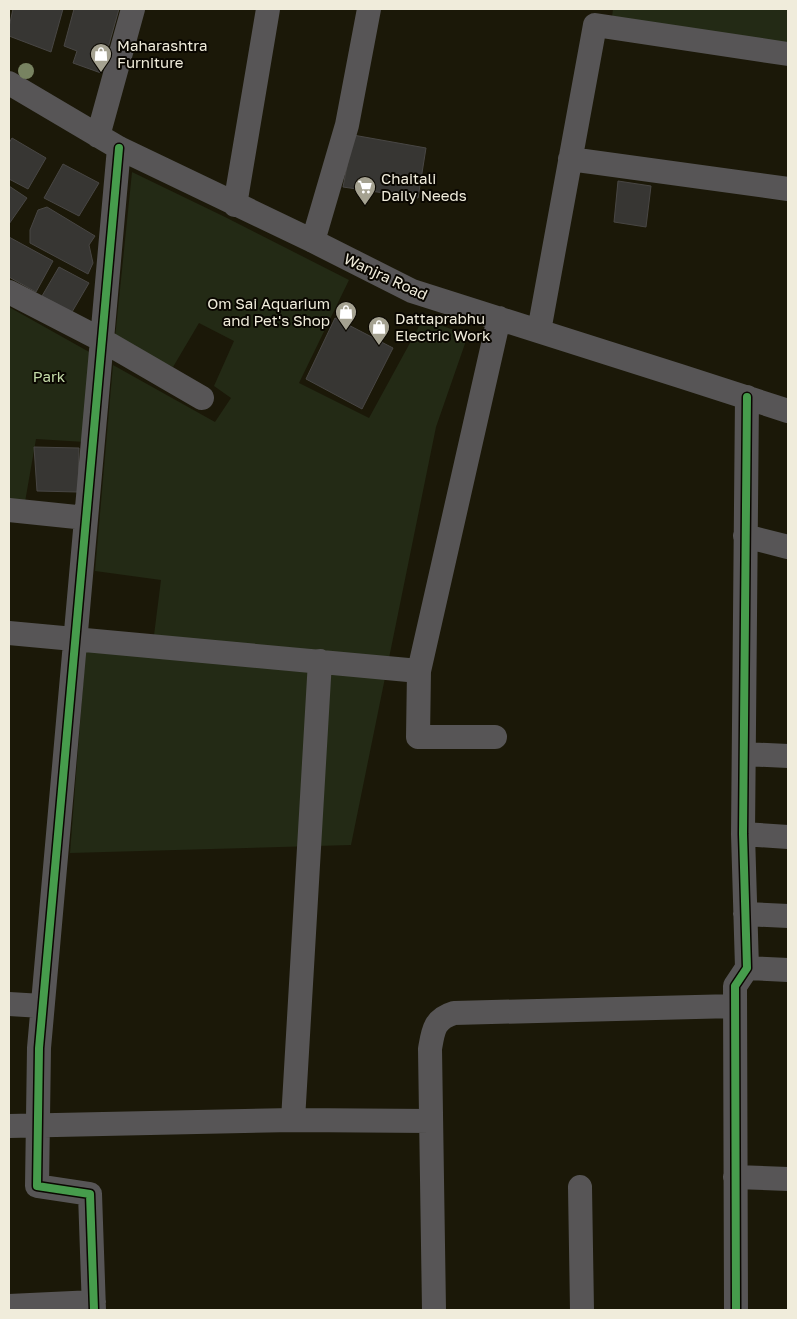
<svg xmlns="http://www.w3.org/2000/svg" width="797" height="1319" font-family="'Golos Text',sans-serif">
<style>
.green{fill:#232a15}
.building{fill:#373633;stroke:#484644}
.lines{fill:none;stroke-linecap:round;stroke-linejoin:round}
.minor{stroke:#575556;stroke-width:24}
.cycleway-casing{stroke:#0a0701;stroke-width:11}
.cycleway{stroke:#469c4c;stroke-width:8}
.tree{fill:#788361}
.labels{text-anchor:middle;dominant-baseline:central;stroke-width:4;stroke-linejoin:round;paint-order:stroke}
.poi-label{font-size:15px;fill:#f0ecdb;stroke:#0a0701;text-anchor:start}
.street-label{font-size:15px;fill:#f0ecdb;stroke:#0a0701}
.park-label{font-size:15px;fill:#c5dba9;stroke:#0a0701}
</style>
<rect width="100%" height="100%" fill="#1b1808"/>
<!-- green -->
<path class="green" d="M613,9H788V47L612,17Z
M132,172L225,217L349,280L299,383L369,418L423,319L468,335L436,427L351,845L70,853L86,646L152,651L161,580L95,571L113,365L215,422L231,398L214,386L234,341L199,323L173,367L115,338Z
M9,307L91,353L85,442L36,439L25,502L9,500Z"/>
<!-- building -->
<path class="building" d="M13,9H63L51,52L9,36V27Z
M74,9H119L101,73L73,63L77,51L64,46Z
M353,135L426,148L418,198L343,187Z
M12,138L46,158L28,189L9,179V143Z
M63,164L99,183L79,216L44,198Z
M618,181L651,186L646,227L614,222Z
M9,186L27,198L9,224Z
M47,207L95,236L89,245L93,263L88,274L30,243V230L38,210Z
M9,237L53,261L36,292L9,277Z
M59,267L89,283L72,312L42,296Z
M335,318L393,348L362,409L306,379Z
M34,447L79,448L78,492L37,491Z"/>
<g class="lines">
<!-- minor -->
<path class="minor" d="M9,83L119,148L313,241L412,291L680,376L788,411
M98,136L133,9
M570,159L788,189
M235,205L268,9
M313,241L347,125L369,9
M9,292L102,340L202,398
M539,331L595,25L788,54
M9,510L86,518
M745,536L788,547
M9,633L419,671L418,737H495
M419,671L499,318
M744,754L788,756
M743,834L788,837
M745,914L788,916
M747,968L788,970
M9,1004L42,1006
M293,1120L320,661
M9,1126L293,1120L431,1121
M735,1177L788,1179
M580,1187L582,1310
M9,1306L94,1302
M94,1310L90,1194L37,1186L39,1048L119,148
M434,1310L430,1049C433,1031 434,1019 454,1013L735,1006
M736,1310L735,986L747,968L743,834L747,397"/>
<!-- cycleway casing -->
<g class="cycleway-casing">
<path id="cycleway" d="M94,1310L90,1194L37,1186L39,1048L119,148
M736,1310L735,986L747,968L743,834L747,397"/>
</g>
<!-- cycleway -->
<use href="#cycleway" class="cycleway"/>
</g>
<!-- trees -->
<circle class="tree" cx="26" cy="71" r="8"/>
<!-- icons -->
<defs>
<g id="shop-pin" transform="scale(1.125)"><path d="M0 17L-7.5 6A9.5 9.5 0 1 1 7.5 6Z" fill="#a5a291" stroke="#0a0701"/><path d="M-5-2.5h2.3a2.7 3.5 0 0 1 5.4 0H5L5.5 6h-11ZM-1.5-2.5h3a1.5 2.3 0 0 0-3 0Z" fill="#fff"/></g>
<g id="supermarket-pin" transform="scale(1.125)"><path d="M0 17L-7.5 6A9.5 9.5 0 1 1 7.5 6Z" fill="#a5a291" stroke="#0a0701"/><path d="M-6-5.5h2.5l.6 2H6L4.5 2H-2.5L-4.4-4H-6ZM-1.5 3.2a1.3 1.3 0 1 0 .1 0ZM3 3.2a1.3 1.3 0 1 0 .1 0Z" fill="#fff"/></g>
</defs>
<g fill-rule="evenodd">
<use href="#shop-pin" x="101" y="54"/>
<use href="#supermarket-pin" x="365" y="187"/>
<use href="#shop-pin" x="346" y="312"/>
<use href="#shop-pin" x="379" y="327"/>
</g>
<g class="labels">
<!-- poi labels -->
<g class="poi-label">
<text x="117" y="45">Maharashtra<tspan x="117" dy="17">Furniture</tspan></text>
<text x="381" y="178">Chaitali<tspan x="381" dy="17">Daily Needs</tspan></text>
<text x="330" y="303" text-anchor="end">Om Sai Aquarium<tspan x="330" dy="17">and Pet's Shop</tspan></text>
<text x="395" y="318">Dattaprabhu<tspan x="395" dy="17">Electric Work</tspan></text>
</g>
<!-- street labels -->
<g class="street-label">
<text transform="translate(386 276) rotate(25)">Wanjra Road</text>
</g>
<!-- park labels -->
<g class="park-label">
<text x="49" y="376">Park</text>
</g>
</g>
<!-- border -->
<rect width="797" height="1319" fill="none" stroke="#f0ecdb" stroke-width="20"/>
</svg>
